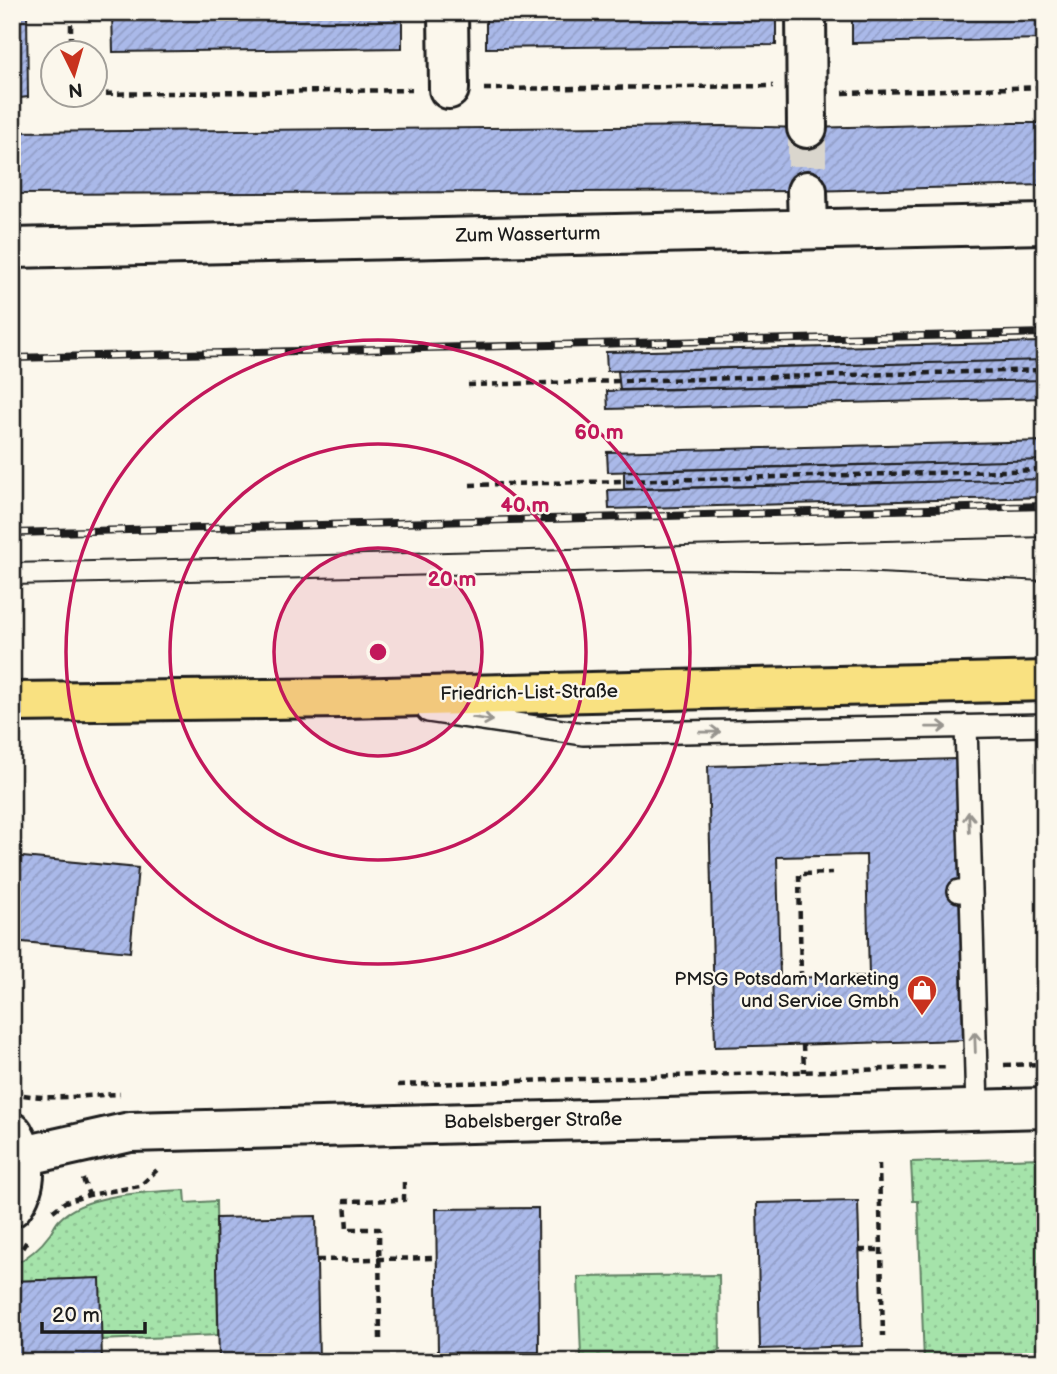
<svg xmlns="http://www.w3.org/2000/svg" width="1057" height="1374" font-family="'Balsamiq Sans',sans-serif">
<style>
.grass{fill:url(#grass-dots);stroke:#608063;stroke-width:2}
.building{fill:url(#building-hatch);stroke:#1c1c1c;stroke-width:2;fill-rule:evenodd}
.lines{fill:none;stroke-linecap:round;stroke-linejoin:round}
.street-tunnel{stroke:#dad6cd;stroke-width:38;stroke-dasharray:38 19;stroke-linecap:butt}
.lane-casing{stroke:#1c1c1c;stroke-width:26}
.street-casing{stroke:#1c1c1c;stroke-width:44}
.secondary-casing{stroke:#1c1c1c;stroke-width:44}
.primary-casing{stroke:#1c1c1c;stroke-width:44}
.path{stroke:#1c1c1c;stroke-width:4.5;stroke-dasharray:7 5;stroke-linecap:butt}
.lane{stroke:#fbf7ec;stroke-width:21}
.street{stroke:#fbf7ec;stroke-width:38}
.secondary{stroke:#fbf7ec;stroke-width:38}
.primary{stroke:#f9e181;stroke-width:38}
.tram{stroke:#1c1c1c;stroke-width:2}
.rail-casing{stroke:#1c1c1c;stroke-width:8}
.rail{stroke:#fbf7ec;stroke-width:5;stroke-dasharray:16;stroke-linecap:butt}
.oneway{stroke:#97948e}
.ring{fill:none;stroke:#c2185b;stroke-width:3.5}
.labels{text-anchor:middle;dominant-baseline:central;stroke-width:5;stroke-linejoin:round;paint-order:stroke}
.street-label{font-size:19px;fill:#1c1c1c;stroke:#fbf7ec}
.poi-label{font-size:19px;fill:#1c1c1c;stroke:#fbf7ec;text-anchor:end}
.centre{fill:#c2185b;stroke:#fbf7ec;stroke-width:3.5}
.ring-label{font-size:21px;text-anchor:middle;font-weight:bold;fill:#c2185b;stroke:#fbf7ec;stroke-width:5;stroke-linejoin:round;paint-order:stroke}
</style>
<defs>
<pattern id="grass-dots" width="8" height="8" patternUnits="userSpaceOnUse" patternTransform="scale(1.75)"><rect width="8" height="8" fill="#a5e3aa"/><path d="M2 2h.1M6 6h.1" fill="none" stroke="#8dc292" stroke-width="1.8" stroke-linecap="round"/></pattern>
<pattern id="building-hatch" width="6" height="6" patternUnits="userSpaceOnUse" patternTransform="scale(1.75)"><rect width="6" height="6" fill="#aab9e9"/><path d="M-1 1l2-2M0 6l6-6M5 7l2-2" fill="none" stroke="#929ec7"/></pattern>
</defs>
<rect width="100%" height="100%" fill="#fbf7ec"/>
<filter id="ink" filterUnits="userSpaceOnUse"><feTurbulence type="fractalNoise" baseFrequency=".0143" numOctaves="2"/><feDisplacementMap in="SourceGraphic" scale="14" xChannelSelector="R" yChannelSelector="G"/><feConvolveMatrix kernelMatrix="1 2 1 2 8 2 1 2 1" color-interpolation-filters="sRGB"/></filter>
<g filter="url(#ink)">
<!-- grass -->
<path class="grass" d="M1041,1158V1186H1045V1362H924L918,1201H913L911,1162Z
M185,1190L186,1203L216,1201L218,1335L101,1340L99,1279L12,1281V1266C27,1258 40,1248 50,1234C53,1230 55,1224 59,1220C84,1193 150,1192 185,1190Z
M719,1275L720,1350L695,1362H592L581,1356L578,1277Z"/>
<!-- building -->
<path class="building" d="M12,12H27L28,97L20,98H12Z
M112,12H402V48L113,52Z
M486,12H776V45L486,48Z
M852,12H1045V39L852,43Z
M1013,123H1045V185L807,191L12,194V132L723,126L807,128Z
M1045,342V360L607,371L606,352Z
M1045,360V380L620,390L618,371Z
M1045,380V398L608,409L607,391Z
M1045,441V460L608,472L607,452Z
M1045,460V479L624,489V471Z
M1045,479V497L609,509L608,490Z
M956,759L963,1040L715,1047L708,766ZM866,855L869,976L780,978L777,857Z
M12,856L138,868L130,952L12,941Z
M858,1201L862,1346L760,1349L757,1203Z
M538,1208L539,1352L438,1353L436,1209Z
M316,1216L319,1360L219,1362L216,1218Z
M100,1278L102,1362H12V1281Z"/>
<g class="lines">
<!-- street-tunnel -->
<path class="street-tunnel" d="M807,128V191"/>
<!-- lane casing -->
<g class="lane-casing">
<path id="lane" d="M428,711L583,734L1045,725
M966,726L971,890
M959,891L971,890L977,1110"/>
</g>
<!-- street casing -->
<g class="street-casing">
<path id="street" d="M448,12L449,89
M806,12L807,128
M807,191L808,228
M12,248L1045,224"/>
</g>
<!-- secondary casing -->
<g class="secondary-casing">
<path id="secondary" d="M23,1156L130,1132L1045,1108
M12,1207C29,1184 27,1157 13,1133"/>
</g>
<!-- primary casing -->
<g class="primary-casing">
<path id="primary" d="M12,702L343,698L1045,681"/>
</g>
<!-- path -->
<path class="path" d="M71,12V52
M484,89L773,86
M843,93L1045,87
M72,94H80
M94,94L412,90
M468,385L1045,370
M470,485L1045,470
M801,978L799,874L832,873
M803,1044L804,1072
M1004,1065L1045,1064
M398,1085L949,1067
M12,1092C42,1102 88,1095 120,1094
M879,1164L883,1336
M83,1179L89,1195
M53,1211L65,1202L89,1195L140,1186L159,1168
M859,1250H881
M12,1253L21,1250L27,1241
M317,1260L437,1258
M380,1339L379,1229H347L345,1201L404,1200V1182
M738,1362L739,1361"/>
<!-- lane -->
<use href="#lane" class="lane"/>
<!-- street -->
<use href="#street" class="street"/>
<!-- secondary -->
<use href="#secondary" class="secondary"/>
<!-- primary -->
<use href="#primary" class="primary"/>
<!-- tram -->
<path class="tram" d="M12,563L1045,537
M12,585L658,570L857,572L1045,581"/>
<!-- rail casing -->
<g class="rail-casing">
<path id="rail" d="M12,358L1045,333
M12,533L1045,506"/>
</g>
<!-- rail -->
<use href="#rail" class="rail"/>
</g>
<!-- one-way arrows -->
<defs><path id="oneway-shaft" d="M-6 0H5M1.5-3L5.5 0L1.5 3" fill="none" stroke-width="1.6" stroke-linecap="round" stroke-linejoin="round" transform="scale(1.75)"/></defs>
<g class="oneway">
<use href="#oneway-shaft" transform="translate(483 719) rotate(9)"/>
<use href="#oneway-shaft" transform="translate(937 727) rotate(-1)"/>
<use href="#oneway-shaft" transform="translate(710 732) rotate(-1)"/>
<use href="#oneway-shaft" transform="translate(969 822) rotate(-92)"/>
<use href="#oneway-shaft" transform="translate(975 1042) rotate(-92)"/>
</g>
</g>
<!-- distance rings -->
<circle cx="378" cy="652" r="104" fill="#c2185b" fill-opacity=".12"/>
<g class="ring">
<circle cx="378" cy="652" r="104"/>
<circle cx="378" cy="652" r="208"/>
<circle cx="378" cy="652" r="312"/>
</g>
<!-- icons -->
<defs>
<g id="shop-pin" transform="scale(1.575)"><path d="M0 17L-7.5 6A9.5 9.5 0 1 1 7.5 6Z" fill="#c8321e" stroke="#fbf7ec"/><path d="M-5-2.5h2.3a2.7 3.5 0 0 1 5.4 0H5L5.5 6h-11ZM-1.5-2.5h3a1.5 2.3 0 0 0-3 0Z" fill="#fff"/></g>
</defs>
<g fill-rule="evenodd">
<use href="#shop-pin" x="922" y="990"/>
</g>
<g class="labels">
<!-- street labels -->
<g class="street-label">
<text transform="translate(528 235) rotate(-1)">Zum Wasserturm</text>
<text transform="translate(529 693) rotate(-1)">Friedrich-List-Straße</text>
<text transform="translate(533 1121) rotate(-1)">Babelsberger Straße</text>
</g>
<!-- poi labels -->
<g class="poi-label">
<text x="899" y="979">PMSG Potsdam Marketing<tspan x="899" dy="22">und Service Gmbh</tspan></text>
</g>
</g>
<circle cx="378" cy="652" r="10" class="centre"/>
<g class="ring-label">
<text x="599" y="439">60 m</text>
<text x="525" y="512">40 m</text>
<text x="452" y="586">20 m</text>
</g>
<!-- margin -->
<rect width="1057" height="1374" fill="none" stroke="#fbf7ec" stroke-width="42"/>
<rect x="21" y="21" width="1015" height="1332" fill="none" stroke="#1c1c1c" stroke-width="2.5" filter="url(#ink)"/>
<!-- north arrow -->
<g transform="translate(74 74) rotate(175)"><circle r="33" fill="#fbf7ec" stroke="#a29f99" stroke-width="2"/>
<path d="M0-5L12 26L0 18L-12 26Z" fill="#c8321e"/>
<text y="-10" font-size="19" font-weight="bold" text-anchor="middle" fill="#1c1c1c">N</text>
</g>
<!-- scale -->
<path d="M42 1322v10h103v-10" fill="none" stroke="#1c1c1c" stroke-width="3.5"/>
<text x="52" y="1322" font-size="21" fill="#1c1c1c" stroke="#fbf7ec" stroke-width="5" paint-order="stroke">20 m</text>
</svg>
